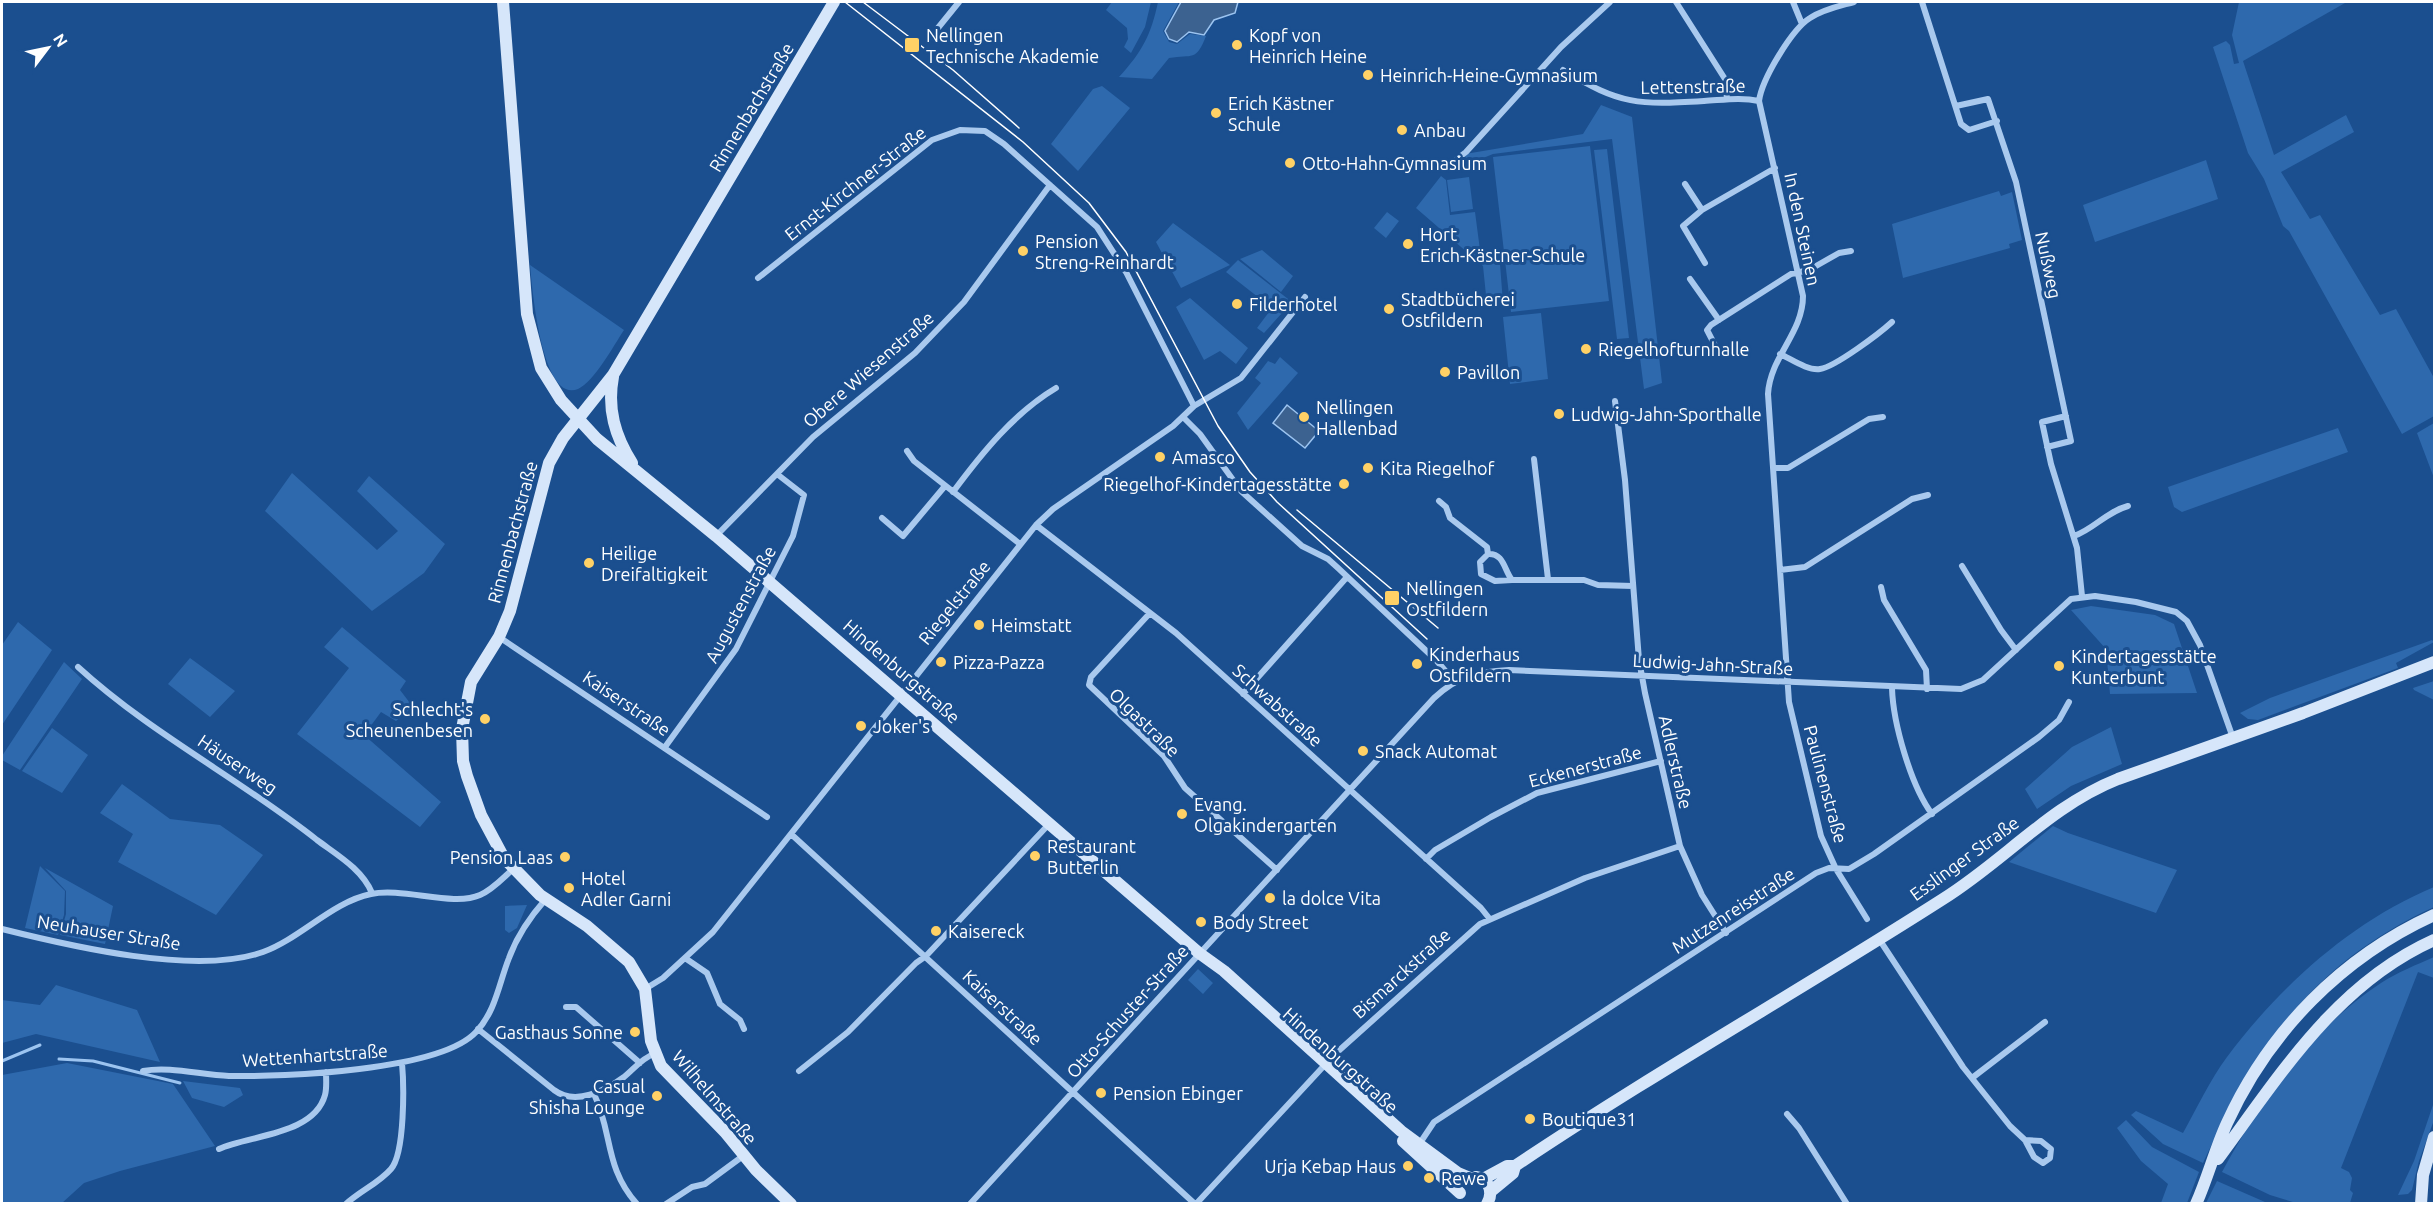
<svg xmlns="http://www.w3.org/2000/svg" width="2436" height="1205" font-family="Ubuntu,sans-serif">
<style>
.green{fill:#2e69ad}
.water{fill:#3c6290;stroke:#9cc4f0;stroke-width:1.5}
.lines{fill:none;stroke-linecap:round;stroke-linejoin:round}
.stream{stroke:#9cc4f0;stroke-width:3}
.street{stroke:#a9c9ee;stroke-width:6}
.secondary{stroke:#d6e6fa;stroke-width:12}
.tram{stroke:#fff;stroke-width:1.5}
.poi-dot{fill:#ffd166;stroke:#1b4f8f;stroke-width:2}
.labels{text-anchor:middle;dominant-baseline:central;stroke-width:6;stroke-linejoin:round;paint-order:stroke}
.poi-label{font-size:18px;fill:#fff;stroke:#1b4f8f;text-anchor:start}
.street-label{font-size:18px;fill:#fff;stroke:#1b4f8f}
</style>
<rect width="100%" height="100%" fill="#1b4f8f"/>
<!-- green -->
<path class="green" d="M1112,2H1151L1145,27L1131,53L1124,47L1128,39L1127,28L1106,10Z
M1158,2H1179L1163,31L1169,42L1177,44L1190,34L1206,36C1196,62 1193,54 1169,58L1152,79L1119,77C1142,52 1151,35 1158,2Z
M2239,2L2345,3L2243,61L2274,155L2346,115L2354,132L2281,172L2310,219L2320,215L2380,315L2396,309L2434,378V416L2402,434L2289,231L2283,226L2264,179L2248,153L2213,47L2226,41L2230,45L2234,64L2239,63L2232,35Z
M1102,86L1130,108L1078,171L1051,144L1093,89Z
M1601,105L1632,117L1662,383L1644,389L1612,139L1493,154L1466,165L1465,154L1583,134Z
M1590,146L1609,301L1511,312L1493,157Z
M1607,149L1629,338L1617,339L1594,150Z
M2206,160L2218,199L2095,242L2083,205Z
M1441,176L1446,180L1450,215L1475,212L1480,250L1500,264L1503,303L1487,305L1483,266L1416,208Z
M1469,177L1473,209L1451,212L1447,180Z
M1999,191L2001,196L2012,192L2022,240L2009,244L2010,248L1903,278L1892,224Z
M1387,212L1399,221L1386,238L1374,228Z
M1173,223L1230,265L1181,288L1156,242Z
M1262,250L1293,276L1281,292L1240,259Z
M1238,260L1292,302L1264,333L1257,328L1272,308L1226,272Z
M530,265L624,330C614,345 594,382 578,389C541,404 532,285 530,265Z
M1190,298L1248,348L1236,364L1220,351L1204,360L1176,307Z
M1541,313L1548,379L1510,384L1503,317Z
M1280,357L1298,373L1248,430L1237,413L1261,383L1255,378L1268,361L1275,364Z
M2434,423V478L2417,433Z
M2338,428L2348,452L2182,512L2174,507L2168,487Z
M292,473L377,550L398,531L357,491L369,476L445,544L424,573L372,611L265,511Z
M2091,606L2155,615L2174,624L2197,693L2110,694L2106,649L2071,610Z
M18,622L52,650L2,725V645Z
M342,627L406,681L400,690L413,707L396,721L381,712L364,735L441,802L420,827L297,734L349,668L324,647Z
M2432,640L2434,642L2396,663L2398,668L2258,720L2248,719L2240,713L2270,698Z
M190,658L235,691L210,717L168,684Z
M64,662L82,679L20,770L2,760V756Z
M2434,681V700L2414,690L2413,688Z
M2111,727L2122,764L2071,786L2037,809L2025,789L2072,747Z
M52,728L88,755L62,793L22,771Z
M122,784L170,819L220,825L263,855L216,915L118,862L133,834L100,813Z
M2053,826L2068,833L2177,870L2156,913L2009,862Z
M40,866L65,891L64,915L58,935L25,928Z
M45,868L113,906L105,944L60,935L66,914V891Z
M2434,887V907C2313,963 2257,1045 2203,1163L2163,1144L2131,1115L2136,1111L2183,1133C2197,1108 2210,1080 2227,1057C2280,986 2352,921 2434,887Z
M527,905L517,928L509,933L505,930V906Z
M2434,957V978L2418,972L2341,1168L2349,1172L2352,1178L2350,1190L2353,1193L2350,1203H2296L2270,1195L2222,1172C2260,1101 2312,1028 2381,983C2398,972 2416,965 2434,957Z
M1198,969L1213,983L1203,994L1188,980Z
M56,985L137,1010L160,1062L36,1034L2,1043V1000L40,1005Z
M67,1063L173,1084L215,1146L120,1171L84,1183L62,1203H2V1075Z
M183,1081L240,1088L243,1095L224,1107L192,1098Z
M2434,1102V1120L2419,1161L2412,1190L2408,1194L2398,1195L2414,1161Z
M2126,1120L2152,1147L2199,1172L2187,1203H2161L2168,1184L2141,1161L2117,1128Z
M2217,1181L2265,1202L2264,1203H2206Z"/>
<!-- water -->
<path class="water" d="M1181,2H1238L1235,13L1214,20L1204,35L1189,32L1177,42L1169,39L1165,31Z
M1287,405L1319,431L1305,448L1273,423Z"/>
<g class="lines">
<!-- stream -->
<path class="stream" d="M59,1059L93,1061L180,1083
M2,1061L40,1045"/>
<!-- street -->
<path class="street" d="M1676,2L1725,79L1727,99
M1793,2L1802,24
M1854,2C1840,6 1824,9 1810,18C1792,29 1762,79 1759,101L1803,296C1803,333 1770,357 1768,394L1789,702L1821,836L1836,869L1867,919
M1922,2L1961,124L1969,130L1997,121
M929,39L959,2
M1563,70C1621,105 1638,105 1704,101C1723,100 1741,97 1759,101
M1956,106L1988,99L2016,182L2071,441L2047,447
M1444,169L1466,152L1561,47L1610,2
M1685,184L1702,210
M1705,263L1683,226L1702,210L1775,168
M758,278L932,140L960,130L985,131L1004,144L1097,227L1126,272L1194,406
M1690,279L1719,320
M1780,354C1791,359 1808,371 1820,369C1835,367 1880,333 1892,322
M1720,355L1707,330L1711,325L1791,274L1809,270L1839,253L1851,251
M1615,401L1625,480L1639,660L1645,693L1680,846L1702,895L1726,933
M2066,416L2042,422L2051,464L2077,548L2082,596
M1183,417L1200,434L1241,491L1302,546L1328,559L1338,568L1436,660L1454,681
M907,451L914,461L1020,544
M1534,459L1548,579
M1773,468H1788L1869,419L1883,417
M953,492C982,453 1014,413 1056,388
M1439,501L1446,507L1450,518L1487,547L1488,554
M882,518L903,536L945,486
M1036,525L1176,633L1481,908L1489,918
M716,536L813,437L915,353L937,330L964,302L1050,185
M2074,536C2094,529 2106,512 2128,506
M1962,566L2001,630L2016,650
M1780,570L1805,567L1912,499L1928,495
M1512,580L1495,581L1481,574L1480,562L1488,554C1504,553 1504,570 1512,580H1584L1598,585L1633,586
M1881,587L1884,600L1926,670L1927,689
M1150,613L1091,677L1089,685L1164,756L1185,788L1277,870
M499,637L767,817
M78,667C150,733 240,779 317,840C337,855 362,869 372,893
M1892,688C1893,723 1911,786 1932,814
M1243,694L1347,577
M665,747L736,649L793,536L804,495L777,474
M791,834L1195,1204
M1426,859L1435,850L1491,817L1537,793L1661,761
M2,929C70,946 196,976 263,952C301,938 332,902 371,894C403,887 453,907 480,895C492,890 503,878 512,870
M1879,939L1963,1067L2010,1126L2025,1140L2034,1157L2043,1163L2050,1158L2051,1149L2041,1141L2025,1140
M685,958L707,973L720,1004L740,1020L744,1029
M645,989L663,978L713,932L1036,525L1053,509L1173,426L1194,406L1241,378L1305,297
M566,1007H576L640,1063
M478,1029L554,1090C575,1106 605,1091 624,1077C634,1069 642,1058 654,1054
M143,1071C170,1066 201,1075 229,1076C283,1077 440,1071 476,1032C496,1011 499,983 509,958C517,936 530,917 545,900
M799,1071L848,1032L916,963L926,956L1050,823
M1972,1078L2045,1022
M594,1094C613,1133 604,1167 637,1204
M1787,1114L1799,1128L1847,1204
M1418,1146L1434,1122L1816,873L1829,868L1849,869L1874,854L2039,737L2059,720L2069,702
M219,1149C250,1135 314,1135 325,1095C327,1088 326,1079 326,1072
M346,1204C360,1191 379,1183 391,1169C405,1153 404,1085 402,1063
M666,1204L692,1187L705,1184L743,1156
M970,1204L1434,698C1459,675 1476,672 1509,670L1961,689L1983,680L2071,599L2095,596L2136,602L2176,612L2187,621L2200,645L2233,738
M1196,1204L1334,1055L1480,924L1585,878L1680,846"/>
<!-- secondary -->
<path class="secondary" d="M503,2L527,314L541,368L561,400L597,439L716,536L1199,953L1224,971L1401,1131L1458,1173L1470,1178
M613,377C607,409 615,436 632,463
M1403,1141L1460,1193
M2218,1159C2280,1075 2336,984 2434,940
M1476,1177C1489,1179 1494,1192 1487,1204
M1483,1179L1507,1166H1515C1655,1072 1801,990 1943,899C2004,861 2050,806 2118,779L2303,713L2434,662
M1490,1192L1513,1173L1515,1166
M791,1204L756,1170L725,1132L661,1066L651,1041L645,989L629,962L587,926L540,895L504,858L481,815L467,776L463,761L462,729L471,682L499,637L510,611L549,463L563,438L613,375L834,2
M2196,1204C2208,1177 2215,1149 2227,1123C2269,1031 2342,957 2434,915
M2421,1204L2423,1175L2434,1137"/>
<!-- tram -->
<path class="tram" d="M845,2L1023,142L1089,203L1126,252L1218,426L1250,472L1277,502L1427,639
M863,2L953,70L1019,128
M1297,510L1438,628"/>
</g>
<!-- markers -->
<g class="poi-dot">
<rect x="904" y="37" width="16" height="16" rx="3"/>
<circle cx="1237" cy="45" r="6"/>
<circle cx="1368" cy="75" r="6"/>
<circle cx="1216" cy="113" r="6"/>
<circle cx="1402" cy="130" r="6"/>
<circle cx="1290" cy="163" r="6"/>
<circle cx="1408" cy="244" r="6"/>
<circle cx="1023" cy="251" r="6"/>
<circle cx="1237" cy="304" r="6"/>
<circle cx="1389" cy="309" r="6"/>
<circle cx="1586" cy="349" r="6"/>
<circle cx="1445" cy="372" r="6"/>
<circle cx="1559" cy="414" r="6"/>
<circle cx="1304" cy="417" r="6"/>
<circle cx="1160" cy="457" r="6"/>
<circle cx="1368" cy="468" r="6"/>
<circle cx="1344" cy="484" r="6"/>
<circle cx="589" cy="563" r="6"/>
<rect x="1384" y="590" width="16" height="16" rx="3"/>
<circle cx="979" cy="625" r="6"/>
<circle cx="941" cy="662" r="6"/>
<circle cx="1417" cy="664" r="6"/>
<circle cx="2059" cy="666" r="6"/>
<circle cx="485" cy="719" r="6"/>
<circle cx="861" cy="726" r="6"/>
<circle cx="1363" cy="751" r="6"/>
<circle cx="1182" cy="814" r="6"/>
<circle cx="1035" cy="856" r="6"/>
<circle cx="565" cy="857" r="6"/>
<circle cx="569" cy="888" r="6"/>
<circle cx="1270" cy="898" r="6"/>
<circle cx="1201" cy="922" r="6"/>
<circle cx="936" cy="931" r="6"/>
<circle cx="635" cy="1032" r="6"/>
<circle cx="1101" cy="1093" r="6"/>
<circle cx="657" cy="1096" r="6"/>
<circle cx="1530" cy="1119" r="6"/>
<circle cx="1408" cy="1166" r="6"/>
<circle cx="1429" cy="1178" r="6"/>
</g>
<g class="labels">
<!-- poi labels -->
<g class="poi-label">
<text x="926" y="35">Nellingen<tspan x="926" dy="21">Technische Akademie</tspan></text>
<text x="1249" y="35">Kopf von<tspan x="1249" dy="21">Heinrich Heine</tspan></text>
<text x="1380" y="75">Heinrich-Heine-Gymnasium</text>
<text x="1228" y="103">Erich Kästner<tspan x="1228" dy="21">Schule</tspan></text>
<text x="1414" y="130">Anbau</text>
<text x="1302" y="163">Otto-Hahn-Gymnasium</text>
<text x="1420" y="234">Hort<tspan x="1420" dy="21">Erich-Kästner-Schule</tspan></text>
<text x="1035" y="241">Pension<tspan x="1035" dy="21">Streng-Reinhardt</tspan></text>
<text x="1401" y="299">Stadtbücherei<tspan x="1401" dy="21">Ostfildern</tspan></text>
<text x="1249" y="304">Filderhotel</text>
<text x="1598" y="349">Riegelhofturnhalle</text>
<text x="1457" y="372">Pavillon</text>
<text x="1316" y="407">Nellingen<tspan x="1316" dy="21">Hallenbad</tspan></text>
<text x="1571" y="414">Ludwig-Jahn-Sporthalle</text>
<text x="1172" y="457">Amasco</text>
<text x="1380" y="468">Kita Riegelhof</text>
<text x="1332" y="484" text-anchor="end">Riegelhof-Kindertagesstätte</text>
<text x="601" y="553">Heilige<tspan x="601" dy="21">Dreifaltigkeit</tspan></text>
<text x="1406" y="588">Nellingen<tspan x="1406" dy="21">Ostfildern</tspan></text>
<text x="991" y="625">Heimstatt</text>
<text x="1429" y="654">Kinderhaus<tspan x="1429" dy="21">Ostfildern</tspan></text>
<text x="2071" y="656">Kindertagesstätte<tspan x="2071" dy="21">Kunterbunt</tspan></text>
<text x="953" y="662">Pizza-Pazza</text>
<text x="473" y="709" text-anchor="end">Schlecht's<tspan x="473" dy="21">Scheunenbesen</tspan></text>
<text x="873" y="726">Joker's</text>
<text x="1375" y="751">Snack Automat</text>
<text x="1194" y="804">Evang.<tspan x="1194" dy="21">Olgakindergarten</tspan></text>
<text x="1047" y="846">Restaurant<tspan x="1047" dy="21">Butterlin</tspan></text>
<text x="553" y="857" text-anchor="end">Pension Laas</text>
<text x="581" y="878">Hotel<tspan x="581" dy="21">Adler Garni</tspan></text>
<text x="1282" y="898">la dolce Vita</text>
<text x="1213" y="922">Body Street</text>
<text x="948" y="931">Kaisereck</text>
<text x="623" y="1032" text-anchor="end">Gasthaus Sonne</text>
<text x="645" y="1086" text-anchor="end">Casual<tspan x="645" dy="21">Shisha Lounge</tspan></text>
<text x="1113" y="1093">Pension Ebinger</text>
<text x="1542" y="1119">Boutique31</text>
<text x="1396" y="1166" text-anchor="end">Urja Kebap Haus</text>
<text x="1441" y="1178">Rewe</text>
</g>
<!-- street labels -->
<g class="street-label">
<text transform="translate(1693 86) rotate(-1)">Lettenstraße</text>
<text transform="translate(751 107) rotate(-59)">Rinnenbachstraße</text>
<text transform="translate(855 183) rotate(-38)">Ernst-Kirchner-Straße</text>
<text transform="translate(1803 229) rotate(78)">In den Steinen</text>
<text transform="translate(2049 265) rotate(78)">Nußweg</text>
<text transform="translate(868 369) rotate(-41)">Obere Wiesenstraße</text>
<text transform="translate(512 532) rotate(-75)">Rinnenbachstraße</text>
<text transform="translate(954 602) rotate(-51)">Riegelstraße</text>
<text transform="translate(740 604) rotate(-62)">Augustenstraße</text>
<text transform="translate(1713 664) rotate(3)">Ludwig-Jahn-Straße</text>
<text transform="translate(902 671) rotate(41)">Hindenburgstraße</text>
<text transform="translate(627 703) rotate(34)">Kaiserstraße</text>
<text transform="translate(1278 705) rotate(42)">Schwabstraße</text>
<text transform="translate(1145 722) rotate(44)">Olgastraße</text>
<text transform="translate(1676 762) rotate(77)">Adlerstraße</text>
<text transform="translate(238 764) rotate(34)">Häuserweg</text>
<text transform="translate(1585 766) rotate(-15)">Eckenerstraße</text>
<text transform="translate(1826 784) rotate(75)">Paulinenstraße</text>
<text transform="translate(1964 858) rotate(-36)">Esslinger Straße</text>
<text transform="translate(1733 910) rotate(-33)">Mutzenreisstraße</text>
<text transform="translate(109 932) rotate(9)">Neuhauser Straße</text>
<text transform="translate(1401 973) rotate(-42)">Bismarckstraße</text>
<text transform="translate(1003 1007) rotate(43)">Kaiserstraße</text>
<text transform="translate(1127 1011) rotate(-48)">Otto-Schuster-Straße</text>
<text transform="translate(315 1055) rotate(-4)">Wettenhartstraße</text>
<text transform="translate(1341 1060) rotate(42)">Hindenburgstraße</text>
<text transform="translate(715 1097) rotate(49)">Wilhelmstraße</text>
</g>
</g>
<!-- border -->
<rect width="2436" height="1205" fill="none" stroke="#ffffff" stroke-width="6"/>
<!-- north arrow -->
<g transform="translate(48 48) rotate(58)" stroke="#1b4f8f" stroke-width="4.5" paint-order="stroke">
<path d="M0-4.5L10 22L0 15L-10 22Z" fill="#ffffff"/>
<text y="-9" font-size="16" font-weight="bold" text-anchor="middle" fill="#ffffff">N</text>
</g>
</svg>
